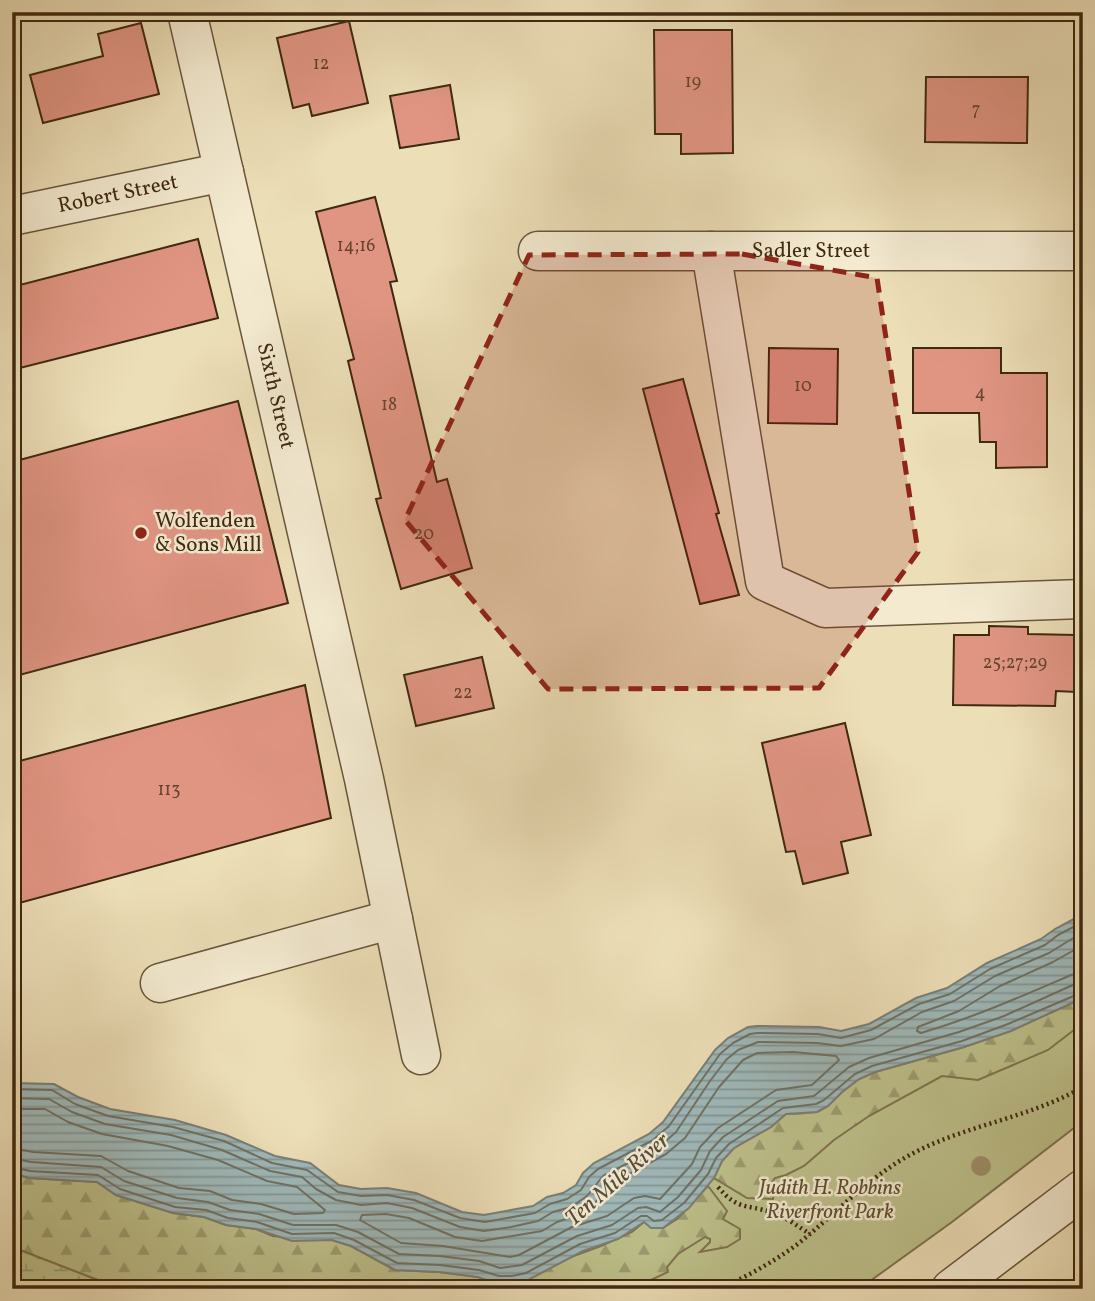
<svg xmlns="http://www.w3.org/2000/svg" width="1095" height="1301" font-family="Vollkorn,serif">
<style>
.green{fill:#bdc08b;stroke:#7e744e;stroke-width:2}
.forest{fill:url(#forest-firs);stroke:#7e744e;stroke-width:2}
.wetland{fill:url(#wetland-marsh);stroke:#7e744e;stroke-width:2}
.water{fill:url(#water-rules);stroke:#797f76;stroke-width:2}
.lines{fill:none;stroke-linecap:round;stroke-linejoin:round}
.shore{stroke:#6f7165;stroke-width:2}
.building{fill:#e09583;stroke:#3f2910;stroke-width:2}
.minor-casing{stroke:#6a563a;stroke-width:41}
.path{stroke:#3f2910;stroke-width:4.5;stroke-dasharray:2 3.5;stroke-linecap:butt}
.minor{stroke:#f3ead0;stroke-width:38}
.tree{fill:#9e8f6c}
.marked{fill:#8f2418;fill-opacity:0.2;stroke:#8f2418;stroke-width:5;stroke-dasharray:14 9;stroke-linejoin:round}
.poi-dot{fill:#8f2418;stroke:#f3ead0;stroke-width:2.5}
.labels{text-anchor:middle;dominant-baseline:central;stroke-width:5;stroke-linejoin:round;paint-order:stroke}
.number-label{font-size:18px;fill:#67442d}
.street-label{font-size:21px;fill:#3f2910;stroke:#f3ead0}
.poi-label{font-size:21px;fill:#3f2910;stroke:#f3ead0;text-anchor:start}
.park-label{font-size:21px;font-style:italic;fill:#5e4f2f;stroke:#f3ead0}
.water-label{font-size:23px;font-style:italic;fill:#574d3a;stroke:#f3ead0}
</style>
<defs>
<pattern id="forest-firs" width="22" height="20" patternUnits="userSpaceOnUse" patternTransform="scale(1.75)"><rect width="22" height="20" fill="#bdc08b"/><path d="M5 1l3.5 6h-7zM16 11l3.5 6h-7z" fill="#9b9c70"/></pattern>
<pattern id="wetland-marsh" width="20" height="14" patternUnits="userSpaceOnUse" patternTransform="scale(1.75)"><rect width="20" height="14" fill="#bdc08b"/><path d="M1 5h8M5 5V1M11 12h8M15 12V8" fill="none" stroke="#9b9c70"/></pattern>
<pattern id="water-rules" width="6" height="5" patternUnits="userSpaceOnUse" patternTransform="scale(1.75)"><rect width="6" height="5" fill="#9fb9ba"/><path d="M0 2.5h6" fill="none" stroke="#839696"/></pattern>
</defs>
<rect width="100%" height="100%" fill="#ecdeb7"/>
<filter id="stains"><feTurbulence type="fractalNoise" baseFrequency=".00286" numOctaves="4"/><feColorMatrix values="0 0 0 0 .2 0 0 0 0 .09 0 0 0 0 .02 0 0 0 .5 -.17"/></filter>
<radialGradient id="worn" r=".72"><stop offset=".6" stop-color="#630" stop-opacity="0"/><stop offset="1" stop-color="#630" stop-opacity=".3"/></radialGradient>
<!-- green -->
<path class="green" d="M1083,998V1121L952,1222L859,1289H12V1173L116,1195L173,1213L204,1217L379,1262L722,1161L964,1047Z"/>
<!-- forest -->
<path class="forest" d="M1083,998V1023L1048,1050L978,1080L942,1076L869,1116L834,1140L804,1166L786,1175L775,1178L772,1182L775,1188L773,1199L747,1198L714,1178L722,1161L734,1148L771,1127L786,1114L817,1112L828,1106L842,1092L859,1079L875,1072L964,1047L1010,1031Z
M12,1173L29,1178L97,1182L116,1195L173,1213L204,1217L226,1225L256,1229L273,1236L332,1240L351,1246L395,1270L439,1272L478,1277L497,1284L601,1246L632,1232L644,1222L663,1228L677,1219L708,1186L727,1211L723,1219L740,1229V1239L727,1247L700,1252L710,1242V1239L705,1237L678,1254L667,1267L668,1272L632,1289H121L12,1247Z"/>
<!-- wetland -->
<path class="wetland" d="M12,1247L121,1289H12Z"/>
<!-- water -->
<path class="water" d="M1083,914V998L1011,1031L964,1047L875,1072L859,1079L842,1092L828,1106L817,1112L786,1114L771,1127L734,1148L722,1161L714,1178L689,1208L663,1228H651L644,1222L618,1239L583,1251L528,1280L497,1284L478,1277L439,1272L395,1270L351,1246L332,1240L292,1241L256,1229L226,1225L204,1217L173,1213L116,1195L97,1182L29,1178L12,1173V1083L54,1084L78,1097L110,1109L175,1120L226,1135L275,1156L310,1163L339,1185L361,1189L387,1188L416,1193L462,1212L484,1215L533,1206L547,1197L563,1193L576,1185L583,1173L594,1163L649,1134L663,1122L715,1050L728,1038L748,1027L757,1026L819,1027L841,1031L869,1024L916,998L947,988L987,963L1041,939L1055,929Z"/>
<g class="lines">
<!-- shore -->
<path class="shore" d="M1083,945L1053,962L1000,986L959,1011L918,1027L917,1031L921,1033C975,1017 1020,997 1071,975L1083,973
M793,1052L836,1056L839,1060L812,1085L776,1090L718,1128L700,1147L692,1164L660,1199L645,1196L634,1198L607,1216L572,1227L519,1255L510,1257L443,1246L401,1243L360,1220L362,1215L386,1214L409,1218L455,1237L482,1241L542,1231L557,1222L577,1215L594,1204L609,1185L666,1154L685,1138L719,1087L743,1060L757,1053Z
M12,1089L52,1090L75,1104L108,1116L173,1127L224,1141L272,1163L307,1170L338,1192L361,1196L387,1195L414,1200L460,1218L485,1222L535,1213L550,1204L567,1199L581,1190L589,1177L598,1169L653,1140L669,1126L720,1054L733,1043L750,1034L757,1033L818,1034L841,1038L871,1030L919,1004L950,994L990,969L1045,945L1058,935L1083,922
M12,1098L49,1099L72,1112L105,1124L171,1135L222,1150L270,1171L302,1177L316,1189L336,1200L361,1205L387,1203L412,1208L460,1227L484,1231L511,1227L538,1221L553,1212L571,1207L587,1196L603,1176L659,1147L676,1132L710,1081L726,1060L738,1050L758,1042L817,1043L841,1046L874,1039L922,1012L954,1001L995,976L1049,953L1083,932
M12,1109H45L68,1122L102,1134L168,1146L218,1160L267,1181L297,1187L325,1210L323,1213L294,1214L261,1204L232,1200L210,1191L179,1188L128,1171L101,1156L33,1152L12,1148
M12,1158L31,1162L101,1167L124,1181L177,1198L208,1202L230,1210L259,1214L293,1225H336L358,1232L399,1254L440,1256L479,1261L500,1268L522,1265L577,1236L612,1225L638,1208L646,1207L660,1212L678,1197L701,1170L710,1151L723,1137L778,1101L814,1096L849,1067L869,1058L959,1032L1004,1016L1075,984L1083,983
M12,1167L30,1171L98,1175L120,1189L175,1207L206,1210L228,1218L257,1222L292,1234L334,1233L354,1240L397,1263L440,1265L479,1270L499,1276H512L526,1273L580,1244L615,1233L641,1216H647L654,1221L662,1220L684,1203L708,1174L716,1158L729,1144L783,1108L816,1104L824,1100L855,1074L872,1066L962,1041L1008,1024L1083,992"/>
</g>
<!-- building -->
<path class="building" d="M349,21L368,103L312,116L309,104L293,108L277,38Z
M141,23L159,94L43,123L30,75L103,56L98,34Z
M654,30H732L733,153L681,154V134H655Z
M926,77H1028L1027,143L925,142Z
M450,85L459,139L400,148L390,96Z
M375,197L397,281L390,282L437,482L447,479L472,568L401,589L376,499L381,498L348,361L354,359L316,212Z
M198,239L218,318L12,370V287Z
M769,348L838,349L837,424L768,423Z
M913,348H1001V373H1047V467L996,468V442H980L979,413H913Z
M683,379L719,513L716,514L739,595L700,604L643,389Z
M238,401L288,603L12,677V462Z
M989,626L1028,627V634L1076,635V692L1056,691L1055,706L953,705L954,635H989Z
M482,657L494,708L416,726L404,675Z
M305,685L331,818L12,905V763Z
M845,723L871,835L841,842L848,873L803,884L795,851L786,852L762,743Z"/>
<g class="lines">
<!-- minor casing -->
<g class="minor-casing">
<g id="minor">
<path id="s1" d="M187,12L364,779L421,1055"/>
<path id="s2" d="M12,216L224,172"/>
<path id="s3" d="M538,251H1083"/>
<path d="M711,251L765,581L825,608L1083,599"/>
<path d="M160,983L393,919"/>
<path d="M951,1289L1083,1189"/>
</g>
</g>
<!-- path -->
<path class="path" d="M718,1187C738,1210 744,1204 771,1212C785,1216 797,1226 810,1234
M720,1289C747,1276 774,1262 799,1243C835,1214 867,1179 908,1156C963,1125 1028,1119 1083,1087"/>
<!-- minor -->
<use href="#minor" class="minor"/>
</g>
<!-- trees -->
<circle class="tree" cx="981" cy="1166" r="10"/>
<!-- marked area -->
<path class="marked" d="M742,254L877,278L918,552L819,688L548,689L405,520L529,255Z"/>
<!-- markers -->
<circle class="poi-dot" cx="141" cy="533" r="7"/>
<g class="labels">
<!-- number labels -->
<g class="number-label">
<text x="321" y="64">12</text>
<text x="693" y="82">19</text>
<text x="976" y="110">7</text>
<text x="356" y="246">14;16</text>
<text x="803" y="386">10</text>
<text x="980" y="393">4</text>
<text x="389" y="405">18</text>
<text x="424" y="534">20</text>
<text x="1015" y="663">25;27;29</text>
<text x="463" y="693">22</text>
<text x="169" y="790">113</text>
</g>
<!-- street labels -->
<g class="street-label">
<text stroke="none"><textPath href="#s2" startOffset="108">Robert Street</textPath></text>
<text stroke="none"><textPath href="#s3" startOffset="273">Sadler Street</textPath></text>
<text stroke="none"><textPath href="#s1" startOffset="394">Sixth Street</textPath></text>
</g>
<!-- poi labels -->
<g class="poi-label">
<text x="155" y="521">Wolfenden<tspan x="155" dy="24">&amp; Sons Mill</tspan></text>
</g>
<!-- park labels -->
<g class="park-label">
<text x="830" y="1188">Judith H. Robbins<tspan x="830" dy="24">Riverfront Park</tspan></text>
</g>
<!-- water labels -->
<g class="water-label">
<text transform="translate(618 1180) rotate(-41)">Ten Mile River</text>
</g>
</g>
<!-- margin -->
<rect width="1095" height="1301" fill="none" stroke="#ecdeb7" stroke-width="42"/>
<rect x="14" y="14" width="1067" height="1273" fill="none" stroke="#3f2910" stroke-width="3.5"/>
<rect x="21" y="21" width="1053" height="1259" fill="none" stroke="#3f2910" stroke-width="2"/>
<rect width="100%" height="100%" filter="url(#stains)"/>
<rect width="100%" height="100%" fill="url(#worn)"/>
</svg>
